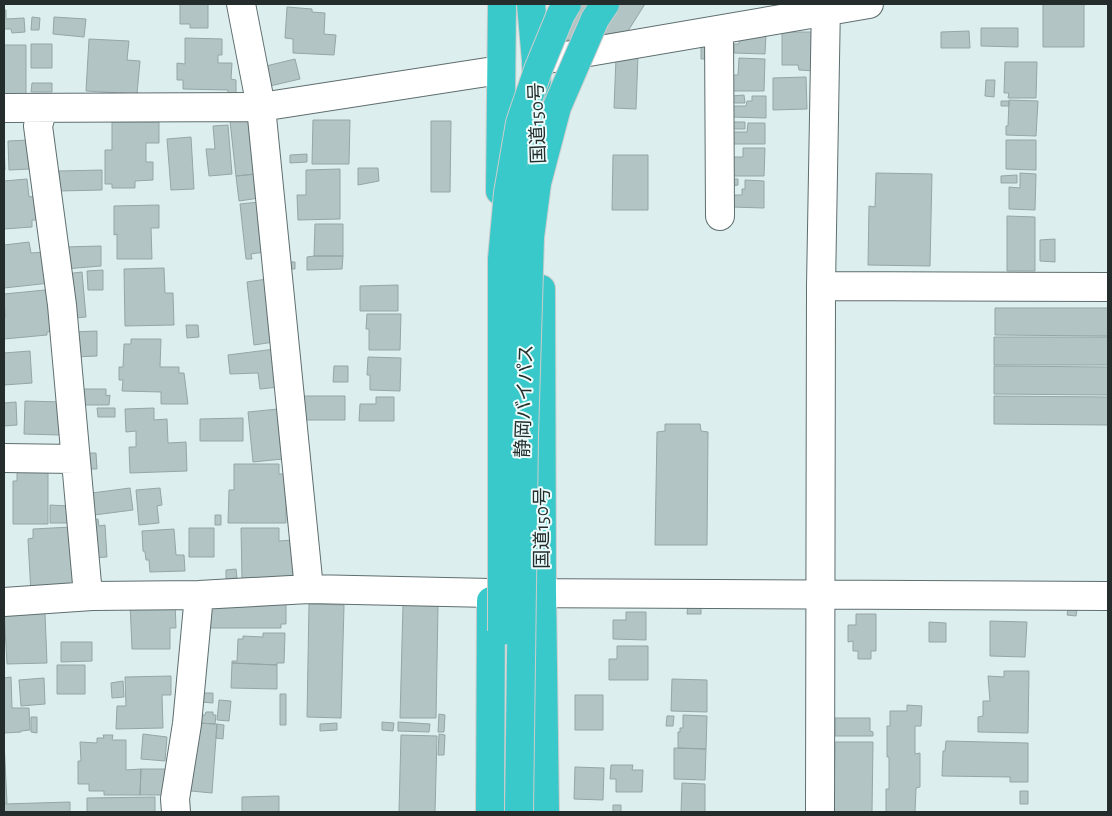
<svg xmlns="http://www.w3.org/2000/svg" width="1112" height="816" font-family="'Alegreya Sans','Noto Sans JP',sans-serif">
<style>
.building{fill:#b3c4c4;stroke:#96a6a6}
.lines{fill:none;stroke-linecap:round;stroke-linejoin:round}
.minor-casing{stroke:#5f6e6e;stroke-width:30}
.highway-casing{stroke:#cbcccc;stroke-width:30}
.minor{stroke:#fff;stroke-width:28}
.highway{stroke:#3ac9ca;stroke-width:28}
.highway-bridge-casing{stroke:#cbcccc;stroke-width:30;stroke-linecap:butt}
.highway-bridge{stroke:#3ac9ca;stroke-width:28}
.labels{text-anchor:middle;dominant-baseline:central;stroke-width:4;stroke-linejoin:round;paint-order:stroke}
.street-label{font-size:19px;fill:#252c2c;stroke:#eafcfb}
</style>
<rect width="100%" height="100%" fill="#dee"/>
<!-- building -->
<path class="building" d="M180,4H208V28H190V24H180Z
M561,4H645L628,31L561,41Z
M1045,4H1084V47H1043V5Z
M287,7L312,9V12L325,13L324,34L336,35L334,55L293,53V39L285,38Z
M4,10H6V19L24,18L25,32L12,33L11,29H4Z
M32,17L40,18L39,30H31Z
M54,17L86,19L84,37L53,34Z
M981,28H1018V47L981,46Z
M969,31L970,48H941V32Z
M782,32H814L815,71L799,70L798,65H782Z
M739,34L766,35L765,54L734,53V44H739Z
M185,38L222,39V55H218V63H232L231,79L236,80V98H228V90L183,89V80H177V63L185,64Z
M89,39L129,41L127,60L140,61L137,94L86,91Z
M31,44H52V68H31Z
M4,45H26V97H4Z
M701,45H711V59H701Z
M638,56L636,109L614,108L616,58Z
M739,58L765,59L764,91H732V75H738Z
M295,59L300,79L270,86L266,66Z
M1005,62H1037L1036,98H1008L1009,93H1004Z
M806,77L807,109L773,110V78Z
M986,80H995L994,97L985,96Z
M32,83H52V92H31Z
M744,95L745,103H732L731,96Z
M752,96H766V118L732,117V106H746L747,101H752Z
M1009,100L1038,101L1036,136L1006,135V126H1008Z
M1001,101H1009V106H1001Z
M250,120L256,174L236,176L230,121Z
M313,120H350L349,164H312Z
M431,121H451L450,192H431Z
M112,122H159V143H146V162H153V180L135,181V188H112V184H105V150H112Z
M732,122H745V129H732Z
M748,123H765V144H731V132H747Z
M228,125L232,174L209,176L206,149H215L213,126Z
M191,137L194,189L171,190L167,139Z
M4,140L5,170H4Z
M30,140V169L9,170L8,141Z
M1006,140H1036V170L1006,169Z
M743,148H765L764,176H730V157H743Z
M307,154V162L290,163V155Z
M613,155H648V210H612Z
M358,168H378L379,181L358,185Z
M340,169V219L298,220L297,195H306V170Z
M102,170V190L59,191V171Z
M876,173L932,174L930,266L868,265L869,206L875,207Z
M1020,173L1036,174L1035,210L1009,209V187L1020,188Z
M256,174L259,198L239,201L236,176Z
M1017,175V183H1001V176Z
M27,179L29,197L37,196L39,220H32V227L4,229V181Z
M729,179H738V185L730,186Z
M745,180L764,181V208L731,207V195H742V189H745Z
M259,202L265,252L251,254L252,259H246L240,204Z
M159,205V228H151L152,259H117V234L114,235V206Z
M1007,216L1035,217V271H1007Z
M315,224H343V256H314Z
M1055,239V262L1040,261V240Z
M29,242L31,253L46,252L50,283L4,288V245Z
M101,246V266L65,269L63,247Z
M314,256H343L342,269L307,270V257Z
M287,262H295V269H287Z
M164,268L165,293H173L174,325L125,326L124,269Z
M103,270V290H88L87,271Z
M82,272L86,317L76,318L65,274Z
M267,279L274,342L254,345L247,282Z
M398,285V311H360V286Z
M45,290L46,294L52,293L56,331L47,332V335L4,339V319L5,318L4,294Z
M995,308H1108V336L995,335Z
M367,314H401L400,350H369V329H366Z
M186,325H198L199,337L187,338Z
M97,331V356L74,357L73,332Z
M994,337H1108V365H994Z
M131,339H161L160,367H179V373H184L188,404H161V392L122,391L123,380H119V367H123L124,344H131Z
M275,349L279,387L260,389L258,373L230,374L228,355Z
M30,351L32,383L4,385V353Z
M368,357L401,358L400,391L370,390V375H367Z
M334,366H348V382H333Z
M994,366L1108,367V395L994,394Z
M76,389H106V396L110,395L109,405H76Z
M302,396H345V420H302Z
M994,396L1108,397V425L994,424Z
M376,397H394V421H359L360,404H376Z
M25,401L62,402L61,435L24,434Z
M16,402L17,425L4,426V403Z
M97,408H115V417H98Z
M154,408V420L167,419L168,443L186,442L187,471L130,473L129,447H136V431L126,432L125,409Z
M278,409L283,459L253,462L248,412Z
M243,418V441H200V419Z
M665,424H700L701,431L708,432L707,545H655L657,432L665,431Z
M80,453H96L97,469H81Z
M234,464H279V474H286V523H228L229,490H234Z
M17,468H48V524H13V481H17Z
M130,488L133,510L94,515L92,493Z
M160,488L162,505L157,506L159,523L139,525L136,490Z
M50,505L69,506L68,523H50Z
M215,515H221V525H215Z
M98,519L99,526L105,525L107,557L91,558L87,520Z
M71,527L75,586L31,594L28,539L33,538V529Z
M189,528H214V557H189Z
M241,528H279V541L293,540V579L242,580Z
M174,529L176,555H184L185,571L150,572L149,560H146L145,552L143,551L142,531Z
M236,569L237,578L226,579V570Z
M265,599H286V624H281V628H207L208,606H265Z
M175,602L176,628H170V649H132L130,603Z
M309,604L344,605L341,718L307,717Z
M688,604L701,605V614H687Z
M403,605L438,606L436,718H400Z
M1068,609L1077,610L1076,616L1067,615Z
M4,611L45,613L47,663L7,664Z
M626,612H646V640L613,639V620H626Z
M856,614H876V651H871V659H858V651H853V641L848,642V625H856Z
M990,621L1027,622L1025,657L990,656Z
M929,622L946,623V642H929Z
M263,633H285L284,663H277V665L232,663V661H237L238,639H243V636L263,637Z
M61,642H92V661L61,662Z
M617,646H648V680H609V659H617Z
M232,663L277,665V689L231,688Z
M57,665H85V694H57Z
M1004,671H1029L1028,733L978,732V717L983,716V701H990L988,676L1004,677Z
M171,676V695H162L163,728L116,729L117,706H126L125,677Z
M11,677L12,708H29L30,730L21,731V732L4,733V678Z
M44,678L45,704L21,706L19,680Z
M672,679L707,680V712L671,711Z
M123,681L124,697L112,698L111,683Z
M201,693H213V703L201,702Z
M280,694H286V725H280Z
M575,695H603V730H575Z
M219,700L231,701L229,721L217,720Z
M907,705L922,706L921,726H915V754L920,753V787L916,788L915,812H886V789H889V757H887V726H890V711H907Z
M206,712H213V715H216L215,724L197,723L198,715H205Z
M439,714L445,715L444,732H438Z
M683,715L707,716L706,749L678,748V732H680V728H683Z
M667,716H674L673,726H666Z
M31,717H37V733L31,732Z
M835,718H870V731L873,732V736H835Z
M382,722L394,723L393,731L382,730Z
M398,722L430,724L429,732L398,731Z
M197,723L217,724L212,793L191,791Z
M337,723V730L320,731V724Z
M217,724L224,725L223,739L216,738Z
M143,734L167,737L165,761L141,759Z
M439,734L445,735L444,755H438Z
M103,735H113L112,740H126V770L141,769L140,795H104V791H89V784H78V761H81L80,742L97,743V738H104Z
M401,735L437,736L435,812H399Z
M4,741L7,803H4Z
M946,741L1028,743V782H1010V777L942,776L943,751H945Z
M835,742H873L872,812H834Z
M674,748L706,749L705,780L674,779Z
M611,765H633L632,770H643L642,792H616V779H610Z
M575,767L604,768L603,800L574,799Z
M141,769H166L163,795H140Z
M682,783L705,784V812H681Z
M1020,791H1028V804H1020Z
M279,796V812H242V797Z
M155,797V812H87V798Z
M70,802V812H4V804Z
M613,805H621V812H613Z"/>
<g class="lines">
<!-- minor casing -->
<g class="minor-casing">
<path id="minor" d="M241,4L261,107L309,589
M719,30L720,216
M536,61L869,4
M4,108L261,107L500,70
M43,108L38,126L62,305L87,584L92,596
M821,286L1108,287
M4,458L75,459
M4,602L92,596L199,595L309,589L491,593L1108,596
M176,812L175,799L187,724L199,595
M820,812L821,286L826,4"/>
</g>
<!-- highway casing -->
<g class="highway-casing">
<path id="highway" d="M531,4L536,61L539,163
M500,191L502,4
M541,289L542,592L545,812
M490,812L491,601"/>
</g>
<!-- minor -->
<use href="#minor" class="minor"/>
<!-- highway -->
<use href="#highway" class="highway"/>
<!-- highway-bridge casing -->
<g class="highway-bridge-casing">
<path id="highway-bridge" d="M502,631V259L508,193L520,123L538,70L561,14L567,4
M519,812L524,435L530,237L537,183L557,107L595,19L605,4"/>
</g>
<!-- highway-bridge -->
<use href="#highway-bridge" class="highway-bridge"/>
</g>
<g class="labels">
<!-- street labels -->
<g class="street-label">
<text transform="translate(538 123) rotate(-92)">国道150号</text>
<text transform="translate(525 401) rotate(-88)">静岡バイパス</text>
<text transform="translate(542 528) rotate(-90)">国道150号</text>
</g>
</g>
<!-- border -->
<rect width="1112" height="816" fill="none" stroke="#252c2c" stroke-width="10"/>
</svg>
